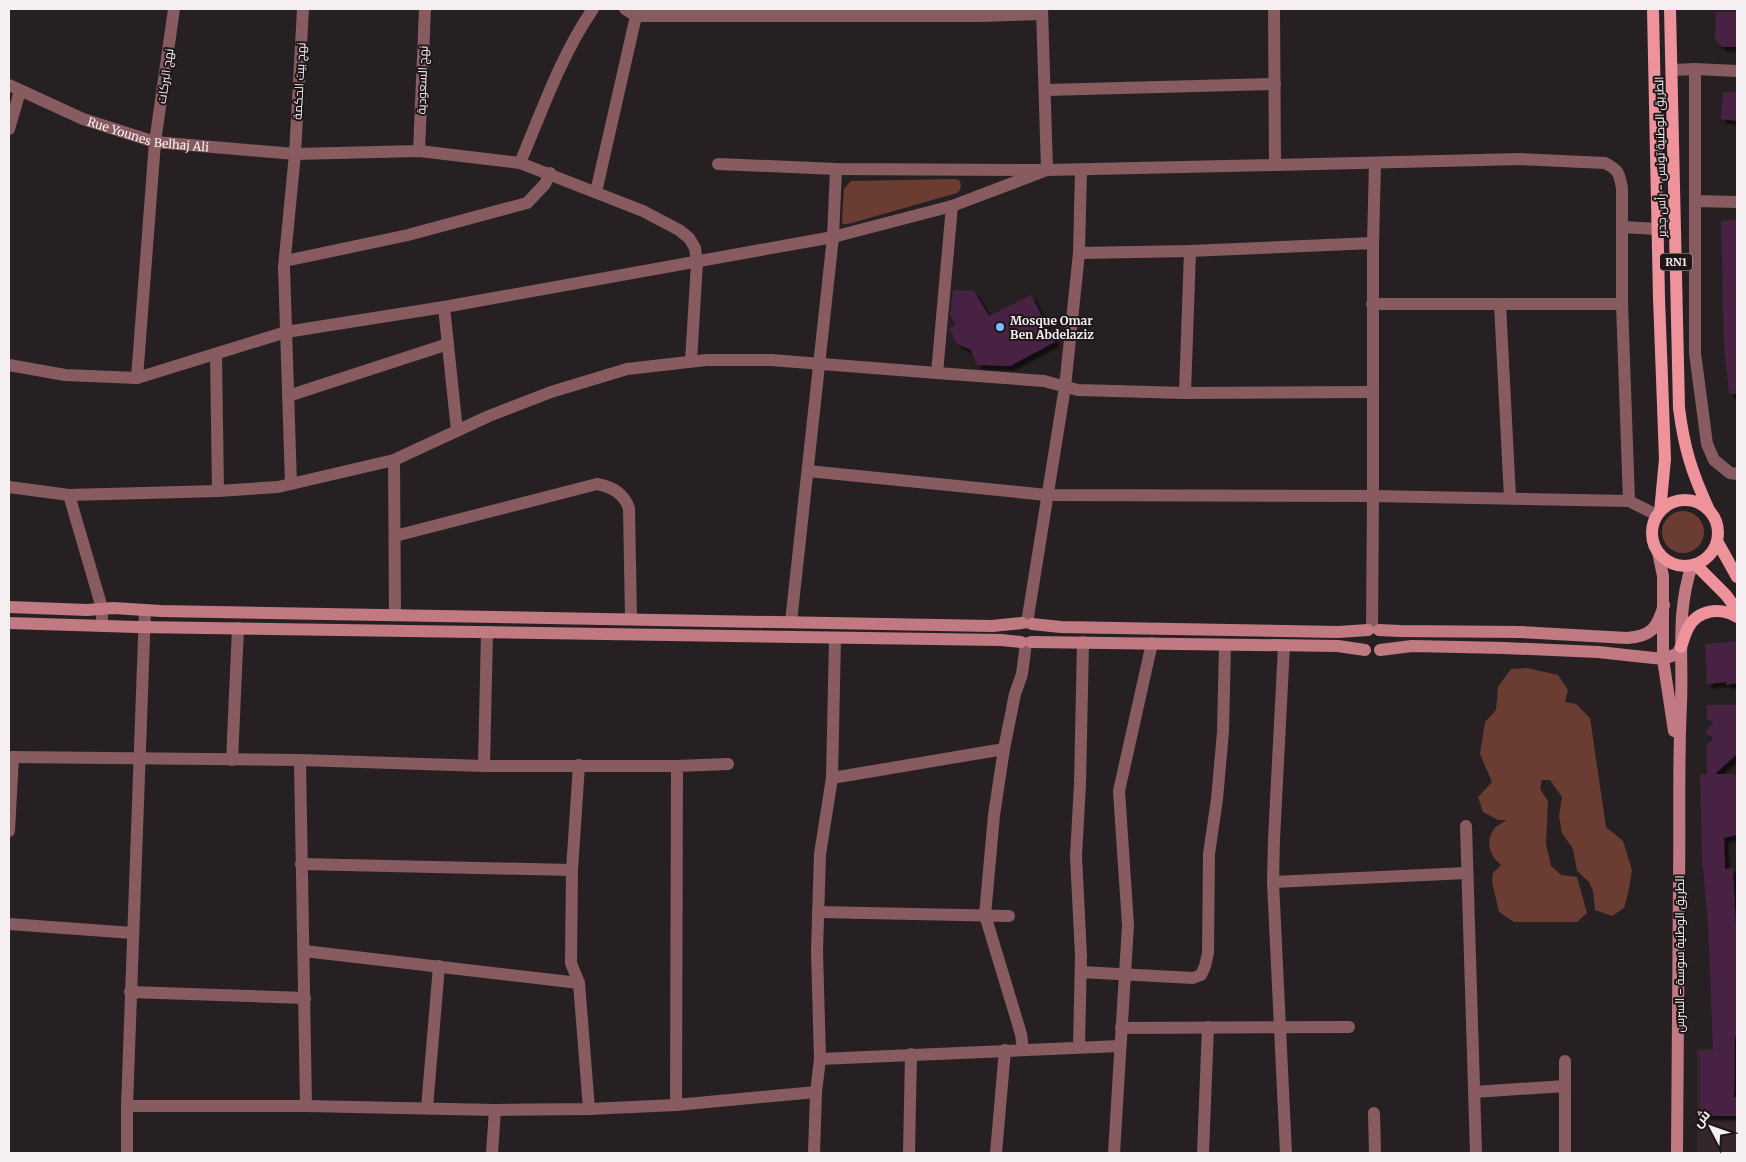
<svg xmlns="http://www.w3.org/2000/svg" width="1746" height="1162" font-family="Merriweather,Cairo,serif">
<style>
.built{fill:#34262c}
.green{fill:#6a3c32}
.building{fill:#462443;filter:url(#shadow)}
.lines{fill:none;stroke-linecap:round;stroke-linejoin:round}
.minor{stroke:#875b5f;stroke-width:12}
.secondary{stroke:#c17a82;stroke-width:12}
.primary{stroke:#ee939c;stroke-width:12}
.poi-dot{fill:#7cbef9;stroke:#1e1619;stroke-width:2}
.labels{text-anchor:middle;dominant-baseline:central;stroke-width:4;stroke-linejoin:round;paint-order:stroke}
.shield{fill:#1e1619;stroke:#b5afb1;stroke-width:1}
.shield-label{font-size:11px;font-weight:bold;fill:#f6f0f2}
.street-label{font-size:12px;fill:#f6f0f2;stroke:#1e1619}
.poi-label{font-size:12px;font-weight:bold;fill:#f6f0f2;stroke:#1e1619;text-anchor:start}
</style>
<defs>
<filter id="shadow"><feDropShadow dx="4.5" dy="4.5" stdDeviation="1" flood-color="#0009"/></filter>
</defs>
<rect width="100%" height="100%" fill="#272023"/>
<!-- built -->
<path class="built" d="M1737,1047V1153H1697V1049Z"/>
<!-- green -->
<path class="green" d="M954,179L959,180L961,184L960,190L957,193L848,224H843L842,221L844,189L851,181Z
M1662 532a21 21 0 1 1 42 0a21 21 0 1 1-42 0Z
M1527,668L1558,675L1568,690L1565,702L1576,704L1590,718L1606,827L1623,841L1632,870L1628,894L1624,908L1612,916L1595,910L1593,891L1589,882L1577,871L1573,849L1562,833L1559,816L1562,797L1550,780H1542L1540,789L1548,801L1546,844L1551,866L1561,875L1577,877L1587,913L1577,922H1514L1499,912L1492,882L1493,873L1501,865C1490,856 1485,842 1494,829C1497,825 1503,823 1507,820H1498L1483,812L1478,797L1492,782L1480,754L1485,722L1496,710L1498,687L1511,669Z"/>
<!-- building -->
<path class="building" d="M1716,12H1737V47H1722L1715,39Z
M1723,92H1737V121L1721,119Z
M1737,220V394H1729L1724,344L1721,221Z
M953,290L974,291L989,316L1031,295L1055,342L1010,366L977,365L971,350L957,344L949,328L956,325L950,315Z
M1737,641V683L1726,685V682L1707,684L1705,644Z
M1707,705H1737V754L1715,774H1737V835L1724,838L1725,869L1733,868L1737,947V1037H1735L1734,1097H1737V1116H1700V1051H1713L1708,923L1702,858L1700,774H1707V745L1713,739L1705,732L1713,723L1707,718Z"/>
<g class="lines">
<!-- minor -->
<g class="minor">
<path d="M174,9L155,142L137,378L286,332L444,307L833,237L952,206L1047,170"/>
<path d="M625,9L636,16H982L1042,14"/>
<path d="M1042,9L1047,170L1275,165L1274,9"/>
<path d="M1695,69V353L1707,444L1714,460L1730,473L1737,474"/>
<path d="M1672,70L1695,69L1737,71"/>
<path id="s1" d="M9,85L83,119L155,142L295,154L419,151L520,163L643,211L679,230L689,238L695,248L697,263L691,361"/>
<path d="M1046,90L1275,84"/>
<path d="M9,129L20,91"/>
<path d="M419,151L425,9"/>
<path d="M520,163C542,111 561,55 593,9"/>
<path d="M718,164L836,169L1040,170"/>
<path d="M1275,165L1521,159L1605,163C1619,170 1619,173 1622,188V304L1629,501"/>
<path d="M596,192L636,16"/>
<path d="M1695,201L1737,202"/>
<path d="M1622,227L1658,229"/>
<path d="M1373,243L1375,163"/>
<path d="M285,261L408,235L527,203L545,184L550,173"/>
<path d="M1372,304H1622"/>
<path d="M1500,304L1510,498"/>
<path d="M444,307L457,431"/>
<path d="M216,354L218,491"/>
<path d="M9,365L65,375L137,378"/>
<path d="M937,373L952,206"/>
<path d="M1185,393L1190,251"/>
<path d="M288,396L448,344"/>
<path d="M394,460L395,615"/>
<path d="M808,471L1047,495L1373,496V243L1190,251L1079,253"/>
<path d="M291,484L284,267L295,154L303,9"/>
<path d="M9,487L69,495L218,491L278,487L394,460L489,416L551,392L627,369L706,360H771L937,373L1044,381L1078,390L1185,393L1373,392"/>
<path d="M69,495L102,608V626"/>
<path d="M395,536L597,484C613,487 623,493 629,508L631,619"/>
<path d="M791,622L833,237L836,169"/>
<path d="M1027,623L1065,387L1079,253L1081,170"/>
<path d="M1372,628L1373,496L1629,501L1657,515"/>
<path d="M1284,646L1274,839L1273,882L1286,1153"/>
<path d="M9,757L300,760L484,766H677"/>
<path d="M232,760L238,628"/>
<path d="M300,760L306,1106"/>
<path d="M579,765L572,870L571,963L579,983L589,1109"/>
<path d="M484,766L487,632"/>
<path d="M832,778L1004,749"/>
<path d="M1466,826L1476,1153"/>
<path d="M9,831L13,757"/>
<path d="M301,864L572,870"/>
<path d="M1273,882L1467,873"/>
<path d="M818,912L1009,916"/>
<path d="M9,924L133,933"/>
<path d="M304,951L579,983"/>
<path d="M1081,972L1193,978L1201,975L1205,966L1208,953L1209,854L1217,799L1223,732L1225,645"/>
<path d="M130,992L305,998"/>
<path d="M1121,1028L1349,1027"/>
<path d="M1079,1047L1081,956L1076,856L1080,784L1083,642"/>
<path d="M1023,1050L1021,1034L985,915L994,815L1004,749L1015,694L1022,674L1026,643"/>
<path d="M820,1059L1120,1046"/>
<path d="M1565,1061V1153"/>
<path d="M1474,1092L1565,1086"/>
<path d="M676,1105L677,766L728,764"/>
<path d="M127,1106L145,610"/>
<path d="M427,1108L439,966"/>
<path d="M1374,1113L1375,1153"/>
<path d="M127,1153V1106H306L495,1110L589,1109L676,1105L816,1092"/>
<path d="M492,1153L495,1110"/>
<path d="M814,1153L816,1092L820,1059L817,951L820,854L832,778L835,638"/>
<path d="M909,1153L911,1054"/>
<path d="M996,1153L1005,1050"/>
<path d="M1114,1153L1128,925L1119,791L1152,643"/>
<path d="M1203,1153L1208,1027"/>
</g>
<!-- secondary -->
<path class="secondary" d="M1658,552L1663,576V659L1674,731
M9,607L87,610L113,608L161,611L992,626L1022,623
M9,623L137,627L1001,640L1021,642
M1032,624L1061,627L1338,632L1368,630
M1379,630L1400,631L1521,632L1627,638C1652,636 1657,628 1664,605
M1031,642L1338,646L1365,650
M1380,650L1412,646L1504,648L1598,652L1663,659L1677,654L1681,647
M1677,1153C1678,1063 1679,972 1679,881C1680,822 1678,763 1681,704C1683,655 1676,612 1692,565"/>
<!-- primary -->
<path class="primary" d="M1653,9L1659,298L1665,459L1660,512
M1670,9L1679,408C1684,448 1692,473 1709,510
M1652 533a33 33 0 1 1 66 0a33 33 0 1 1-66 0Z
M1717,541L1737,577
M1695,564L1726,595L1737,610
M1681,647C1683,641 1685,634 1688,628C1698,609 1721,607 1737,617"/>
</g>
<!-- markers -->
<circle class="poi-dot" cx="1000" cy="327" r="5"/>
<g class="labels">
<!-- shield labels -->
<rect class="shield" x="1660" y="253.5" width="32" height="17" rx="4"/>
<g class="shield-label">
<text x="1676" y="262">RN1</text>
</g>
<!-- street labels -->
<g class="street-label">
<text transform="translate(165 76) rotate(-82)">نهج البركات</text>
<text transform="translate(422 80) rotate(-88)">نهج السعودية</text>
<text transform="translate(299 81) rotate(-87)">نهج بيت الحكمة</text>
<text stroke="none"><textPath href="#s1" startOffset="149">Rue Younes Belhaj Ali</textPath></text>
<text transform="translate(1660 157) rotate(-91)">الطريق الوطنية تونس - رأس جدير</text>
<text transform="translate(1679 954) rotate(-90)">الطريق الوطنية سوسة - السرس</text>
</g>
<!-- poi labels -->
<g class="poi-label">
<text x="1010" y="320">Mosque Omar<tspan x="1010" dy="14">Ben Abdelaziz</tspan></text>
</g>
</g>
<!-- border -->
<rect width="1746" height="1162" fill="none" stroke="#f6f0f2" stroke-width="20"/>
<!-- north arrow -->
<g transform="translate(1711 1127) rotate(311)" stroke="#1e1619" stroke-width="4" paint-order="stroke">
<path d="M0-4L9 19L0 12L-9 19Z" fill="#f6f0f2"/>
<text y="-8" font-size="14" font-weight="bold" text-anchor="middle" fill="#f6f0f2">ش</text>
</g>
</svg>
